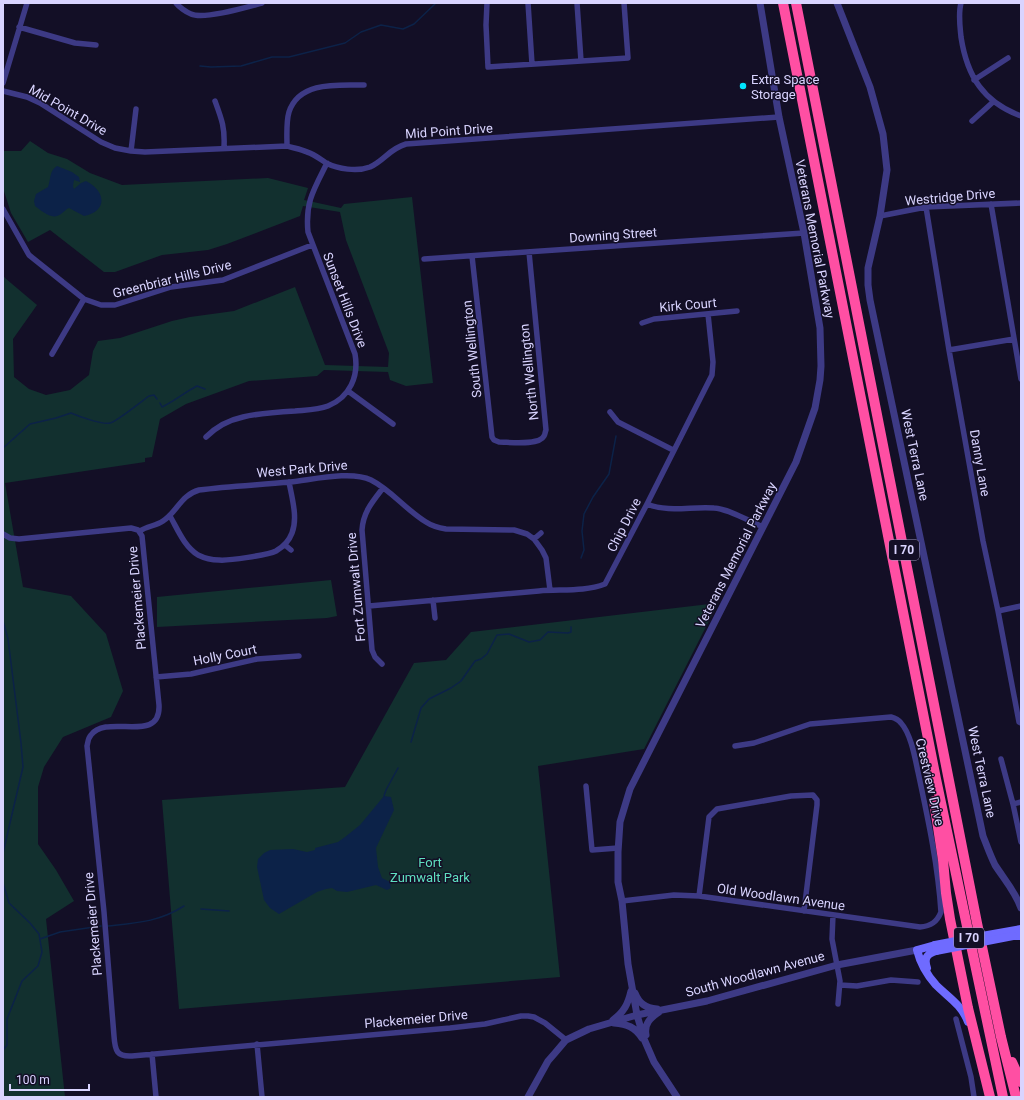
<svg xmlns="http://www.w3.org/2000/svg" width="1024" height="1100" font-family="Roboto,sans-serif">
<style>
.green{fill:#12302f}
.water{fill:#0c2248}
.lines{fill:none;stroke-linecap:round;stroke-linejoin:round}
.stream{stroke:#0c2248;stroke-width:1.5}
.minor{stroke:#3d3a85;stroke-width:5.5}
.tertiary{stroke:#3d3a85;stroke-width:7}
.secondary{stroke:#6f6bff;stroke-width:8}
.motorway{stroke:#ff4fa3;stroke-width:10}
.secondary-bridge{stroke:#6f6bff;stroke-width:8}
.poi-dot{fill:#00e5ff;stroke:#130f26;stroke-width:1.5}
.labels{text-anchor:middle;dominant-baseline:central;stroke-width:3;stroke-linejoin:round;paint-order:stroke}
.shield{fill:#130f26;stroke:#9e99be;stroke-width:1}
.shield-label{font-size:12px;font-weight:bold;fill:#d9d4ff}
.poi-label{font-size:13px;fill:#d9d4ff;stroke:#130f26;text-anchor:start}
.street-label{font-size:13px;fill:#d9d4ff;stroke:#130f26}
.park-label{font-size:13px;fill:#5fe0c0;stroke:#130f26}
</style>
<rect width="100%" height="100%" fill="#130f26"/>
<!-- green -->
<path class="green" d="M30,141L48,153L67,159L90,173L122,185L268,178L308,188L304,200L341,208L344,204L412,197L433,383L406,386L390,380L388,372L324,370L317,376L249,381L186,404L160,419L152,457L145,458V462L5,483L23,587L71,596L106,634L123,691L111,717L63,737L44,767L38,787V844L56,870L74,901L46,919L65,1097H3V275L5,278L37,305L13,339L14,377L29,389L46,395L70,390L89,375L93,351L98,341L120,338L172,321L190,317L234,311L295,287L325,365L388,367L389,353L346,240L340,212L303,206L300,216L227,244L208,250L162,255L115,272H104L50,230L28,242L11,213L3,188V151H21Z
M331,580L337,616L327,618L157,627V597Z
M718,603L644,749L538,766L560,977L179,1009L162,800L345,787L414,663L446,660L471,632Z"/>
<!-- water -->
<path class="water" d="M57,166L72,172L79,177L80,182L74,180L73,186L74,189L81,183L86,181C106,191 108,211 84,216L69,208C66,209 64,212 61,214C52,221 42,211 35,206L34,201L36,194L48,187C51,179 49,171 57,166Z
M384,796L391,797L394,810L376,848L378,867L382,878L390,882L391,888L387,890L376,885L347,892L337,891L332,888L326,889L317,892L279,914L270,908L264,900L257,867L258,859L264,853L270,850L293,849L307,852L315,850V848L338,842L345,837L360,825Z"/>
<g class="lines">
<!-- stream -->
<path class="stream" d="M200,66L211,67L241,66L272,57H289L345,43L361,32L381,25L403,29L414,24L436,3
M160,403L162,407C175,401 185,392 197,386L205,389
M3,448L30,424L56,418L71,413C78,416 102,425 110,423C116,422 142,401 149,396L154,395L157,399
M581,558L584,550L582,531L584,514L593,497L609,474L616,436
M3,621L8,639L21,743L23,767L3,853
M411,742L421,708L429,699L451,688L461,681L475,661L481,659L487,654L497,635L509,634L529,642L540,640L548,632L568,633L571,632V627
M384,796L386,790L398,768
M3,883L9,903L30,923L39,934L42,952L38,966L22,981L7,1019V1045L3,1050
M201,909L229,911
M108,926C136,923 159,922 184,906
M40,939L60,932L101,926"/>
<!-- minor -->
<path class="minor" d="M176,3C179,7 186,12 191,14C204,20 247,7 262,3
M487,3L486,25L488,67L628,58L624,3
M528,3L532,64
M577,3L581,61
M961,3C958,14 960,26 961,37C967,76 983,102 1021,116
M19,27L75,43L96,45
M974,80L1008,58
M3,83L27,3
M3,91L27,97L40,103L101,142L115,148L131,151L145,152L287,146C293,148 301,149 307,152C314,154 320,159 326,163C338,169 357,172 370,167C385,160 389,149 406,144L779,117
M215,101C222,120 225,128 224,147
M972,121L993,102
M287,146C287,135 286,122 289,112C299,81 338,85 364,85
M131,151L136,109
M991,204L1021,379
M926,207L949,350L983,541L998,611L1019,722L1021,723
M3,209L29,255L84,299L101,305H115L171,287L223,280L312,245
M880,216L926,207L1021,203
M472,256L492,437L494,440L499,442C509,442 539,446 544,436C545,435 545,432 546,430L529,252
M424,259L804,233
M642,323L654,319L737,311
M949,350L1014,339
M52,354L84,299
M348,391L393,424
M610,412L618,422L673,450
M206,437C216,427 229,420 243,417C260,413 277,412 295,411C305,410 318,410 328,406C350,397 359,376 355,354L308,232C305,202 314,189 327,163
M647,504C669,513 692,506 714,508C729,509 749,521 763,527
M170,516C178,530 184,546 198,555C204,558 212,560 219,560C228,561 268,555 276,551C283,547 289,541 292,533C298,518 292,498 289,482
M140,531C147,526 156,526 163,521C177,512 181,495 199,490C229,486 259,485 290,482C311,480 351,470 371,480C391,490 406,510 426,522C432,526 439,528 446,529L514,530L527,534L534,539L542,550L546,558L550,590
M3,534L10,538L19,539L131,528L138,530L142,536L159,705C161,745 107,713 91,735C88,738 88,742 87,746L104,912L114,1036C115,1051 117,1057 132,1056L450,1028L485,1024L521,1016H528L534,1017L545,1023L566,1040
M534,539L541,533
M285,545L291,550
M433,600L435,618
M369,606C425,601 482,596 539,591C561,589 584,592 605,584L647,504L712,375L713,362L708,314
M998,611L1021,606
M382,664L375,657L372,650L362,530C363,512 373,501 383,488
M156,677L191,674L257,659L299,656
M1001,759L1013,804L1021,842
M586,786L592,850L618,848
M1013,804L1021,802
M699,896L709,817L717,809L791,796L813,795L817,800V805L804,911
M622,901L674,895L699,896L920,927C931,926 937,922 941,912C938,865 928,819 918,772C915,758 911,734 901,723C898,719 895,718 891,717L810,724L754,743L735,746
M833,915L832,939L840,981L838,1004
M840,985L857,986L891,980L918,982
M956,1019L971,1077L974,1097
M257,1044L262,1097
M152,1054L156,1097"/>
<!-- tertiary -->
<path class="tertiary" d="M837,3L870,87L883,134L887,170L880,216L868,268V285L870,300L983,836C987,846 990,855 995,865C1004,879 1015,891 1021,908
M635,993C639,1003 645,1008 657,1009
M613,1020C624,1012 628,1004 631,991
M614,1023C627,1024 635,1027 642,1038
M646,1035C644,1024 650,1018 659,1012
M528,1097L548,1061L555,1053L566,1040L589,1029L637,1015L707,1001L837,965L917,950
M677,1097L654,1062L644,1039L637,1015L628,964L622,901L618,882V852L620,822L630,789L796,462L815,408L820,380L821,366L820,328L804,233L779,117L760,3"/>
<!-- secondary -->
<path class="secondary" d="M982,936L1021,929
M1013,936H1021
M935,945L917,950C920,962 927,975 936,985C948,997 962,1005 968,1022
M927,968C924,959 926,954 936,951"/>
<!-- motorway -->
<path class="motorway" d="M783,3L936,779L1003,1097
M796,3L977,923L1001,1037L1016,1097
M934,801L943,860L946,893L950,919L968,1008L990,1097
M1012,1062L1021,1082"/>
<!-- secondary-bridge -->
<path class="secondary-bridge" d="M935,945L982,936
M936,951L1013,936"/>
</g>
<!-- markers -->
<circle class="poi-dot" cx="743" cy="86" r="4"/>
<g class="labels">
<!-- shield labels -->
<g class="shield">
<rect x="889" y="540" width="30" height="20" rx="3"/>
<rect x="954" y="928" width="30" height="20" rx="3"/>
</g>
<g class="shield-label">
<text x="904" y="550">I 70</text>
<text x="969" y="938">I 70</text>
</g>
<!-- poi labels -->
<g class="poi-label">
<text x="751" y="79">Extra Space<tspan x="751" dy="15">Storage</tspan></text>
</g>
<!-- street labels -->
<g class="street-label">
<text transform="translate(68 110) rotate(30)">Mid Point Drive</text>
<text transform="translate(449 131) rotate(-4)">Mid Point Drive</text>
<text transform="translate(950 197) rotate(-5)">Westridge Drive</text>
<text transform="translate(613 235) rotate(-4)">Downing Street</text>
<text transform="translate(815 239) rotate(79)">Veterans Memorial Parkway</text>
<text transform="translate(172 279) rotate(-14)">Greenbriar Hills Drive</text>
<text transform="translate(345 300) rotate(69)">Sunset Hills Drive</text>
<text transform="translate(688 305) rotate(-5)">Kirk Court</text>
<text transform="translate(472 349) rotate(-96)">South Wellington</text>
<text transform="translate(529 372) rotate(-96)">North Wellington</text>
<text transform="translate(915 455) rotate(78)">West Terra Lane</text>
<text transform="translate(980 463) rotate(80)">Danny Lane</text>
<text transform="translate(302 469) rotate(-5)">West Park Drive</text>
<text transform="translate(624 525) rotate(-63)">Chip Drive</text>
<text transform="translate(736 555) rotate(-63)">Veterans Memorial Parkway</text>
<text transform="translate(356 587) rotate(-95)">Fort Zumwalt Drive</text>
<text transform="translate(137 598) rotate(-95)">Plackemeier Drive</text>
<text transform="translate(225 655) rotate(-11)">Holly Court</text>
<text transform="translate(982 772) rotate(78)">West Terra Lane</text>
<text transform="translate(930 782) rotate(77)">Crestview Drive</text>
<text transform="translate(781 897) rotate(8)">Old Woodlawn Avenue</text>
<text transform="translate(93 924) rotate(-95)">Plackemeier Drive</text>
<text transform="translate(755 974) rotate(-15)">South Woodlawn Avenue</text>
<text transform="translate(416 1019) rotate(-5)">Plackemeier Drive</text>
</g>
<!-- park labels -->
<g class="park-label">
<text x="430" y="862">Fort<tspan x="430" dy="15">Zumwalt Park</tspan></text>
</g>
</g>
<!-- border -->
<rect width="1024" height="1100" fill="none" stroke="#d9d4ff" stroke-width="8"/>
<!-- scale -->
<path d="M10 1084v6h79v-6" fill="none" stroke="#d9d4ff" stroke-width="2"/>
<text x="16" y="1084" font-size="12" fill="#d9d4ff" stroke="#130f26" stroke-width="3" paint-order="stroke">100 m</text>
</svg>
